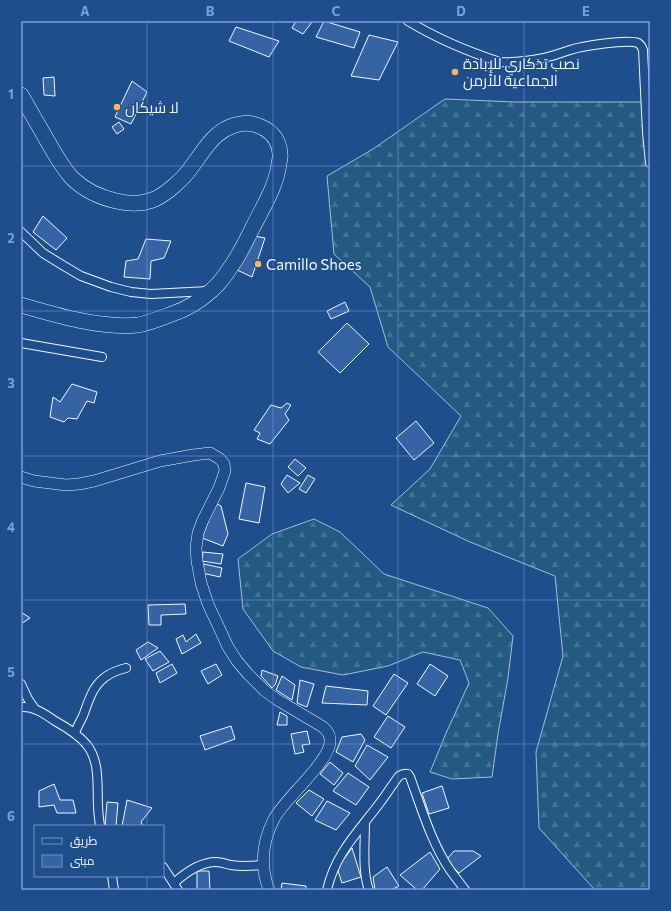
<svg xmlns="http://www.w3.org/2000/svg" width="671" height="911" font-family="Commissioner,Cairo,sans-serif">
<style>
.forest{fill:url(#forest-firs);stroke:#a8bbd7}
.building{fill:#3563a3;stroke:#f2f6ff}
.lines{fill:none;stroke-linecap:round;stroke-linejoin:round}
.street-casing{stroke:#f2f6ff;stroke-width:10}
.secondary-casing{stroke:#f2f6ff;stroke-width:12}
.highway-casing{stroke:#f2f6ff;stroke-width:16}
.street{stroke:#1f4e8c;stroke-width:8}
.secondary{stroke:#1f4e8c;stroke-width:11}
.highway{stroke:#1f4e8c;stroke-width:15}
.grid{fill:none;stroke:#7d9aea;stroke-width:1;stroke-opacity:0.55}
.poi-dot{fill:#ffb74d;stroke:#1f4e8c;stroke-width:1.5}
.labels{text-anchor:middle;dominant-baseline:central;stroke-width:3;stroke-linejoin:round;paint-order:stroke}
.poi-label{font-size:15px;fill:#f2f6ff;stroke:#1f4e8c;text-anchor:start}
.neatline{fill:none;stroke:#7d9aea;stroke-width:1.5}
.grid-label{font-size:13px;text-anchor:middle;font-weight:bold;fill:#7d9aea}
</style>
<defs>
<pattern id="forest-firs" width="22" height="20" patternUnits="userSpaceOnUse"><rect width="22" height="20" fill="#245a82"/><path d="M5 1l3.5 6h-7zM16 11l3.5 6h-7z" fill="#447295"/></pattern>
</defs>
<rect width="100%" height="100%" fill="#1f4e8c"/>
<!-- forest -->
<path class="forest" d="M445,99L514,102H650V890H595L539,828L536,752L563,656L555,576L470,542L391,505L430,469L461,416L388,347L370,287L334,254L327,176L373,149Z
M314,519L340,532L384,574L488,608L513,636L508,678L498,734L492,777L452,779L430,772L447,731L469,683L460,660L423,652L388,666L343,675L301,667L273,651L243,609L238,559L272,534Z"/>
<!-- building -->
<path class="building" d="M296,21H311L312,22L303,34L292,28Z
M324,21L360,32L354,48L316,37Z
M236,27L279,41L269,57L229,41Z
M369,35L398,42L379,80L351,76Z
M54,77L55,96L44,95L43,78Z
M132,81L147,92L131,124L115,117Z
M119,122L124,129L117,134L112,127Z
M43,216L67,238L56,250L33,232Z
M254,236L265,238L252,277L235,269Z
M146,239L171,241L164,258L151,261L150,279L124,277L126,261L138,259Z
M345,302L349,311L331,319L327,311Z
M347,323L369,344L340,373L318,352Z
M72,384L97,392L94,403L87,401L77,419L68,418L64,422L50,417L53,397L60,402Z
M287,403L291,405L285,414L289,420L270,444L257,439L260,433L254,430L271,405L281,408Z
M416,421L434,443L414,460L396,438Z
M295,459L306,468L298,476L288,467Z
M287,475L300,483L288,493L281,484Z
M308,475L315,479L306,493L299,489Z
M246,483L265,487L259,523L239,519Z
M215,503L221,506L228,534L223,546L202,538Z
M203,552L223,554L221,564L202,561Z
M204,564L222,568L220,577L202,573Z
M185,604L186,614L161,615V625H149L148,605Z
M21,612L30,618L21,624Z
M196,634L201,643L182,654L176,639L183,635L186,642Z
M148,642L158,648L141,660L136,650Z
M160,651L169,662L153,671L145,659Z
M172,664L177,673L160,683L156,673Z
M216,664L222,675L208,684L201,671Z
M430,664L448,676L435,696L417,684Z
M262,670L278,676L275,685L272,688L261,676Z
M394,674L408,683L386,715L373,706Z
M282,676L295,685L292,700L276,690Z
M300,680L314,684L307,707L297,703Z
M326,686L368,691L367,705L322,703Z
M280,712L287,716V725H277Z
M388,716L405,727L391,748L374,737Z
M231,726L235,739L205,750L200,736Z
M307,731L310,744L302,745L304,752L295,754L291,734Z
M361,734L365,740L353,762L336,752L342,737Z
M367,745L388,757L370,780L355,766Z
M330,762L343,773L334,785L320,774Z
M348,773L369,787L356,805L333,791Z
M54,784L60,800H73L76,813H57L54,805L39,807V791Z
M442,786L449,808L429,814L422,793Z
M309,790L324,799L312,816L296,803Z
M127,800L152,808L141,822L143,826H122Z
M327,801L350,813L336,830L315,820Z
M107,802L118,803L116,826H105Z
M352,848L361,877L342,883L337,868Z
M454,851H473L481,856L459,873L453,867L447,859Z
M430,852L440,869L422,890H417L400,875Z
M387,867L399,886L391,890H375L373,877Z
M197,871H209L210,890H197Z
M282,883L306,886V890H281Z"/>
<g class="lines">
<!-- street casing -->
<g class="street-casing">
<path id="street" d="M408,21C436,38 469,52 500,62C515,63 529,61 544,58C553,56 561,53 570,50C582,46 627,39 638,43C641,45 642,47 643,50L647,132L650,163
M21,232L43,253L64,266L81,276L111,287L131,292L151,294L208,291
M21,343L102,357
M21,684L28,699L35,709
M21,707C34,706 45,714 55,721C66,727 78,734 87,745C100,762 97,784 98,804C98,812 99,819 100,826
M75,733C77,727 80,722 83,716C88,703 92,687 104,678C110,673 118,670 126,668
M365,822C365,841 362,873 369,890
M163,867L178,890
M112,876L114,890
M174,883C185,873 200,862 216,862C221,862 226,864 231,865C242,867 252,866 263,865
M327,890C335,854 358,832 379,804C386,795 392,785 399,776C402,774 404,773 408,774L410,777C421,807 432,844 450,870C455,877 460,883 465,890"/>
</g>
<!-- secondary casing -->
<g class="secondary-casing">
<path id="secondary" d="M21,477L34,481L66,485L79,484L94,481L160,461L193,455L210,453L220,459L224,464L225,471L219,488L203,520L198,533L196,548L197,561L201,583L208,604L228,647L237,661L248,674L264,690L276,699L323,727C327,731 330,734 330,740C332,760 284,799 274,819C262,842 260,866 269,890"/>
</g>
<!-- highway casing -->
<g class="highway-casing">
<path id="highway" d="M21,95C30,111 39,126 48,142C55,154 62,167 72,178C84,190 99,197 116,201C128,204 143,204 155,199C166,194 183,179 190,169C198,159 207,143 217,135C226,127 241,121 253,124C268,128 279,137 280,154C281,157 279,161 279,164C276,187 263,207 253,227C246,241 239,256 230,268C225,276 219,284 212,290C200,301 187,309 172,314C161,318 149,323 138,325C102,329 55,315 21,305"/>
</g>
<!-- street -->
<use href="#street" class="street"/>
<!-- secondary -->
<use href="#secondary" class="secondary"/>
<!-- highway -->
<use href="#highway" class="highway"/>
</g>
<!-- grid -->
<path class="grid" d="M147,21V826M273,21V890M398,21V890M524,21V890M21,166H650M21,311H650M21,456H650M21,600H650M21,744H650M147,876V890"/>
<!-- markers -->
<g class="poi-dot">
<circle cx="455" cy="72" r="4"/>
<circle cx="117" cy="107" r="4"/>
<circle cx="258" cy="264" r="4"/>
</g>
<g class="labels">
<!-- poi labels -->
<g class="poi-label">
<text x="463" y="63">نصب تذكاري للإبادة<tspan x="463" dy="17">الجماعية للأرمن</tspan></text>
<text x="125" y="107">لا شيكان</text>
<text x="266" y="264">Camillo Shoes</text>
</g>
</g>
<!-- border -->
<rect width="671" height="911" fill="none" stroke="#1f4e8c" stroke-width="44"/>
<!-- legend -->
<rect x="34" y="825" width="130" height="52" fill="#1f4e8c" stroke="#7391ba"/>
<rect x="42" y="838" width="20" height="6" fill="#1f4e8c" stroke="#7391ba"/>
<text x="70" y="845" font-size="12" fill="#f2f6ff">طريق</text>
<rect x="42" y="855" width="20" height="12" fill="#3563a3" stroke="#7391ba"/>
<text x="70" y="865" font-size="12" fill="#f2f6ff">مبنى</text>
<rect x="22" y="22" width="627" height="867" class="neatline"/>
<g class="grid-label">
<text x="85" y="16">A</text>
<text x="210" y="16">B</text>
<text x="336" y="16">C</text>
<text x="461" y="16">D</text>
<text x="586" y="16">E</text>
<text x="11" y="99">1</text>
<text x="11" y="243">2</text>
<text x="11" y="388">3</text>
<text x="11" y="532">4</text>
<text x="11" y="677">5</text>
<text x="11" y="821">6</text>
</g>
</svg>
